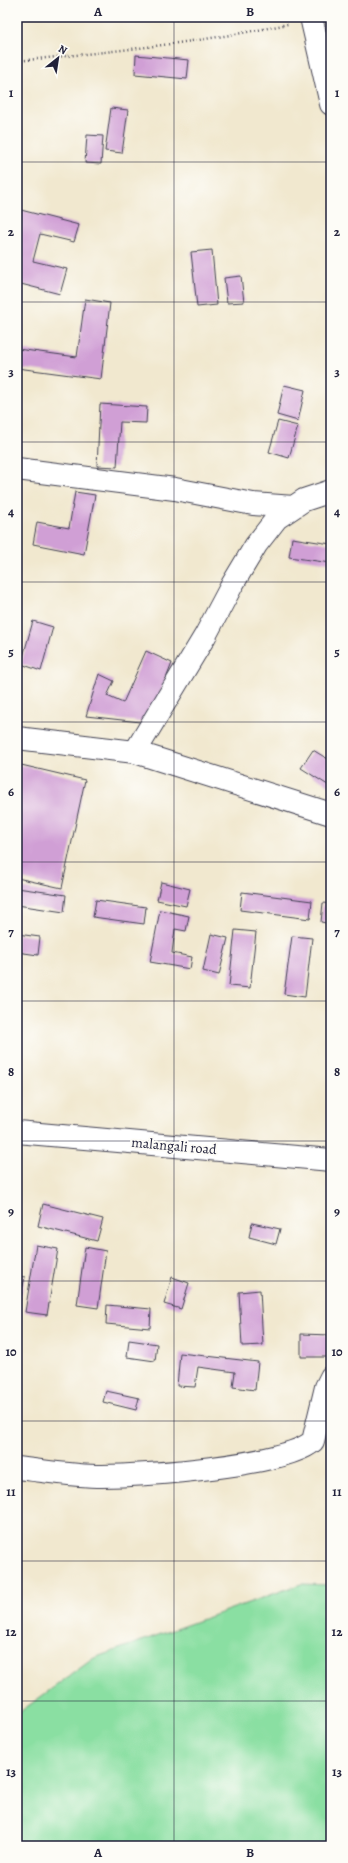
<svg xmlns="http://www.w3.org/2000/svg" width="348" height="1863" font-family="Alegreya,serif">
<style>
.green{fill:#8adfa2;stroke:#56806e}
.building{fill:#d09fd5}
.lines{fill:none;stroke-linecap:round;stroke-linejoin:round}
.minor-casing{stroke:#414051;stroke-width:24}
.path{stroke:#414051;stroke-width:2.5;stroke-dasharray:1 3;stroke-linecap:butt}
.minor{stroke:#fff;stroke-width:22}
.grid{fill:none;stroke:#22223b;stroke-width:1;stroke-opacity:0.55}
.labels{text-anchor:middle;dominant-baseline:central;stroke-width:4;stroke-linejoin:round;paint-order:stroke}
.street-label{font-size:14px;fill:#22223b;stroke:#fdfcf7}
.neatline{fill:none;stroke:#22223b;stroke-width:1.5}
.grid-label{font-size:13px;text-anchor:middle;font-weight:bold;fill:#22223b}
</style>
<rect width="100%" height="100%" fill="#fdfcf7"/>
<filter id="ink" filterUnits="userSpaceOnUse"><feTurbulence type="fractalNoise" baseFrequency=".025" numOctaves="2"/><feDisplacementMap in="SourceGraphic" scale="8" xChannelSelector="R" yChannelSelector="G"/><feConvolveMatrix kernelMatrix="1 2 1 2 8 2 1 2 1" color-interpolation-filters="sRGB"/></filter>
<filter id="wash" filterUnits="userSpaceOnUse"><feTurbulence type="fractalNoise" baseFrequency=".012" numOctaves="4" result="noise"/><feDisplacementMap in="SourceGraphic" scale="16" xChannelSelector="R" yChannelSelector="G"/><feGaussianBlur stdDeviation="0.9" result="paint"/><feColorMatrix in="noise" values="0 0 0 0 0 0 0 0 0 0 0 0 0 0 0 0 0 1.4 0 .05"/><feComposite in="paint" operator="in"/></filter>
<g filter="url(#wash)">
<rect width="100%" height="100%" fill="#f1e8cf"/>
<!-- green -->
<path class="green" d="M301,1584L331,1585V1846H17V1714L94,1658Z"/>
<g id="blocks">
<!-- building -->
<path class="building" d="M136,55L189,60L187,79L135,74Z
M111,108L128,110L122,153L105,151Z
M87,135L103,136L101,164L85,163Z
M17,209L79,225L74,242L40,234L33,261L67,269L60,294L17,283Z
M212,250L217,305L197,307L191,252Z
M241,276L244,302L227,303L224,278Z
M85,299L110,303L101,379L17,368V349L77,357Z
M284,385L305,390L298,421L277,415Z
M100,404L147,407L146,423L120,422L117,467L97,466Z
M278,421L298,426L289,458L269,452Z
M75,492L95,495L84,554L33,544L37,522L69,528Z
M292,538L331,544V563L289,557Z
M33,621L53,627L41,671L21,664Z
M146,651L172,663L149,723L86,716L99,674L114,681L107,696L123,703Z
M313,750L331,761V787L301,768Z
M17,764L85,780L62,888L17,878Z
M161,882L190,889L186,906L157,900Z
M17,888L66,895L64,912L17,905Z
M242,892L312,901L310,919L240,910Z
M96,900L146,907L144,924L93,917Z
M323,903L331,904V924L321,922Z
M160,910L189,916L186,931L175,929L172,953L192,957L190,969L150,962Z
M235,930L256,932L250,988L229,986Z
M17,934L40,937L38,955L17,952Z
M211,934L228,938L219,975L203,971Z
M292,936L312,938L305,997L284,994Z
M43,1204L103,1219L97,1241L38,1226Z
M252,1223L280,1229L276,1244L249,1237Z
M36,1245L58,1249L47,1315L25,1312Z
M85,1247L106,1251L98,1308L77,1305Z
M17,1276L25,1277L18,1309H17Z
M172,1277L189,1283L181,1309L164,1304Z
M260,1290L263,1345L242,1346L239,1292Z
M107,1305L151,1309L150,1328L106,1324Z
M301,1334L331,1335V1357H301Z
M129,1340L157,1344L155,1361L127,1357Z
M180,1353L258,1362L255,1390L233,1387L235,1372L198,1367L195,1387L177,1386Z
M106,1391L139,1398L136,1410L103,1402Z"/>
</g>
</g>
<g filter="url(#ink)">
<use href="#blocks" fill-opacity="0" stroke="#414051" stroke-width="1"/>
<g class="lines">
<!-- minor casing -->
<g class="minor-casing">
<path id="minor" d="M311,17L331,104
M17,469L175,489L253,504L294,507
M17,738L135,752L331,814
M135,752L205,636L232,585L256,545L277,518L304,500L331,491
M17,1132L331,1160
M17,1468C45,1471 74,1476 102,1476C142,1476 287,1466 313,1441L326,1387L331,1377"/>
</g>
<!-- path -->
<path class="path" d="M17,61C107,52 199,43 288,24"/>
<!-- minor -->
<use href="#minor" class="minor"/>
</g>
</g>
<!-- grid -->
<path class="grid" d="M174,17V1846M17,162H331M17,302H331M17,442H331M17,582H331M17,722H331M17,862H331M17,1001H331M17,1141H331M17,1281H331M17,1421H331M17,1561H331M17,1701H331"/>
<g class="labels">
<!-- street labels -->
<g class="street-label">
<text transform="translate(174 1146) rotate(5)">malangali road</text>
</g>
</g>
<!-- margin -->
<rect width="348" height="1863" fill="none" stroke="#fdfcf7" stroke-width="44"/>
<!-- north arrow -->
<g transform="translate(58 58) rotate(30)" stroke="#fdfcf7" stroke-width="3" paint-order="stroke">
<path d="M0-3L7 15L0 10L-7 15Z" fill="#22223b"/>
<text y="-6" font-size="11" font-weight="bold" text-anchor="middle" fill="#22223b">N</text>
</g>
<rect x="22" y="22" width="304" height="1819" class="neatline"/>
<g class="grid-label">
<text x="98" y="16">A</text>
<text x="250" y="16">B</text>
<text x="11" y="97">1</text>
<text x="337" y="97">1</text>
<text x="11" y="236">2</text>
<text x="337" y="236">2</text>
<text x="11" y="376">3</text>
<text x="337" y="376">3</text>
<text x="11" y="516">4</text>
<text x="337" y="516">4</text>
<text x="11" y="656">5</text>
<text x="337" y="656">5</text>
<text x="11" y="796">6</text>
<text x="337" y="796">6</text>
<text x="11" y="936">7</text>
<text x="337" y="936">7</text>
<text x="11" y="1076">8</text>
<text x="337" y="1076">8</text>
<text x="11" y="1216">9</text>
<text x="337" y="1216">9</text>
<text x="11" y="1356">10</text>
<text x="337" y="1356">10</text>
<text x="11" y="1496">11</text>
<text x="337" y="1496">11</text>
<text x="11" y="1636">12</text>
<text x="337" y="1636">12</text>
<text x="11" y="1776">13</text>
<text x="337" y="1776">13</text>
<text x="98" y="1857">A</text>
<text x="250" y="1857">B</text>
</g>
</svg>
